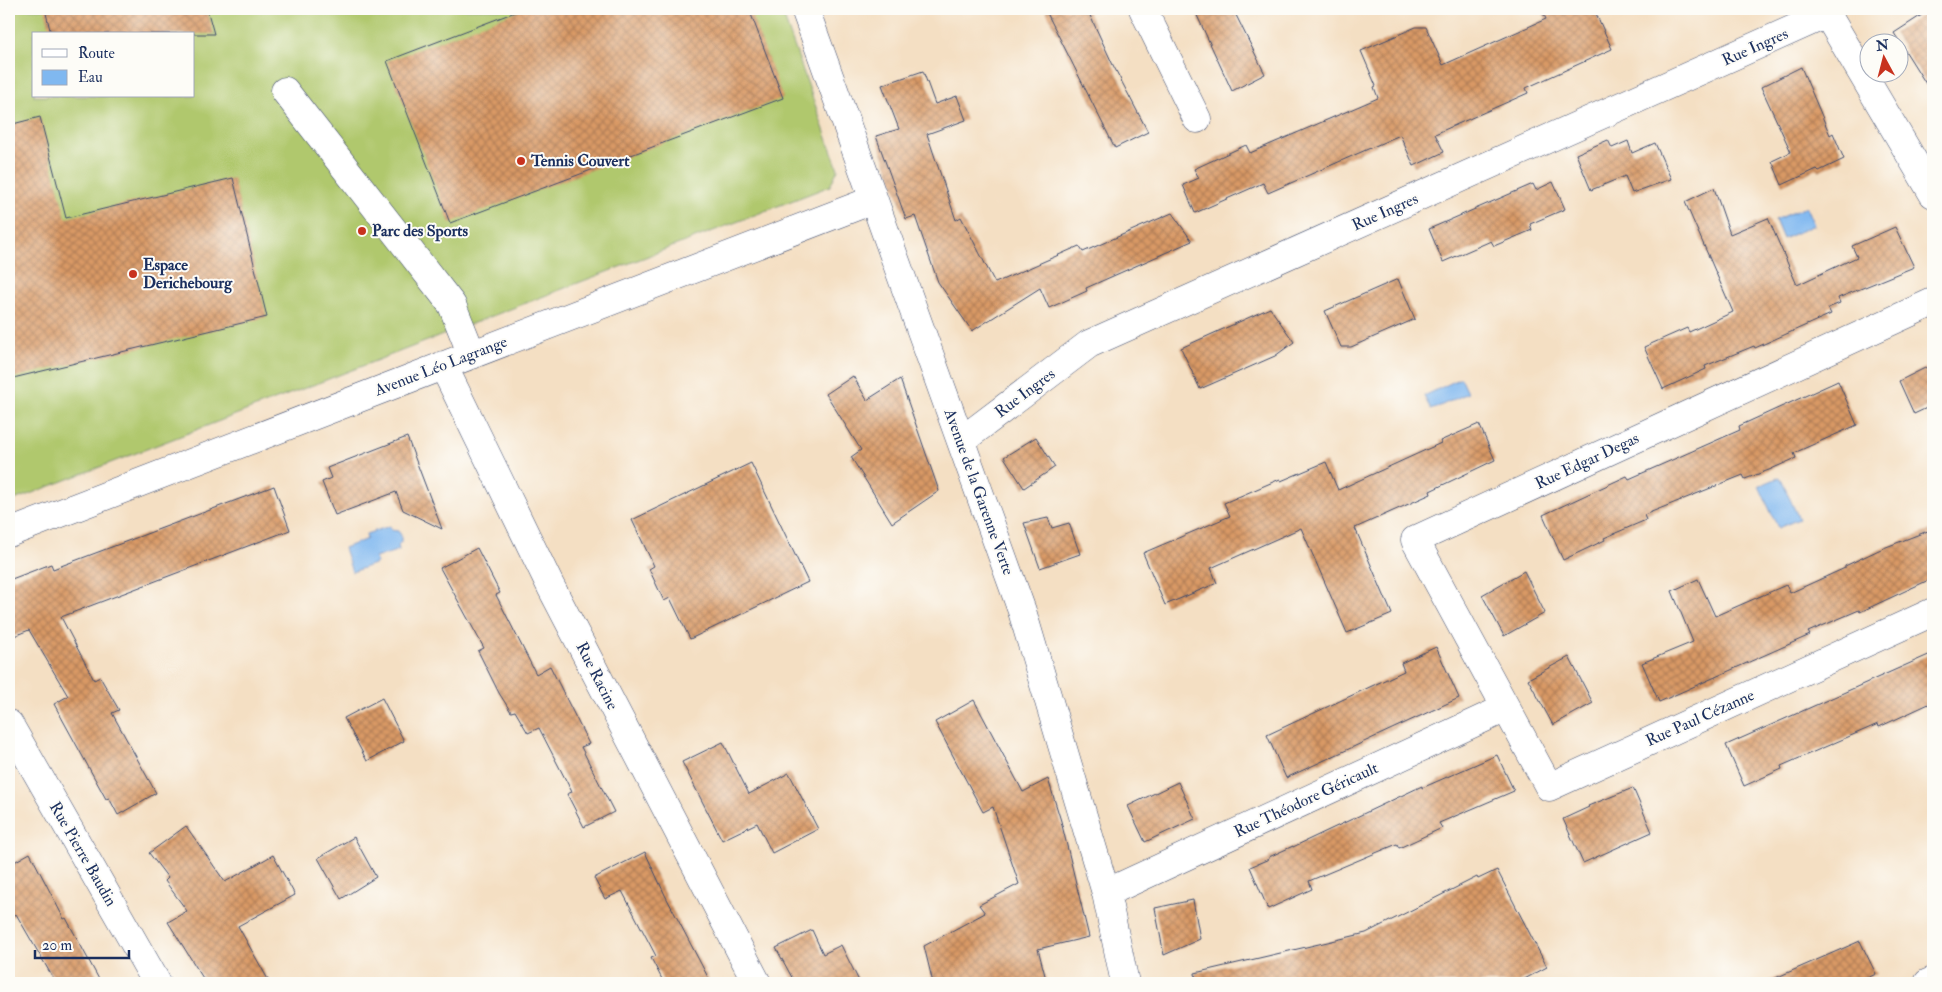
<svg xmlns="http://www.w3.org/2000/svg" width="1942" height="992" font-family="'IM FELL Double Pica',serif">
<style>
.pitch{fill:#b0c86d;stroke:#667c66;fill-rule:evenodd}
.water{fill:#80b8f0;stroke:#4e74a7}
.building{fill:url(#building-cross-hatch)}
.lines{fill:none;stroke-linecap:round;stroke-linejoin:round}
.minor-casing{stroke:#3c496d;stroke-width:29}
.minor{stroke:#fff;stroke-width:28}
.poi-dot{fill:#c8321e;stroke:#fdfcf7;stroke-width:2}
.labels{text-anchor:middle;dominant-baseline:central;stroke-width:4;stroke-linejoin:round;paint-order:stroke}
.street-label{font-size:16px;fill:#1b2f5e;stroke:#fdfcf7}
.poi-label{font-size:16px;font-weight:bold;fill:#1b2f5e;stroke:#fdfcf7;text-anchor:start}
</style>
<defs>
<pattern id="building-cross-hatch" width="8" height="8" patternUnits="userSpaceOnUse" patternTransform="scale(1.25)"><rect width="8" height="8" fill="#d99965"/><path d="M0 0l8 8M0 8l8-8" fill="none" stroke="#af7d56"/></pattern>
</defs>
<rect width="100%" height="100%" fill="#fdfcf7"/>
<filter id="ink" filterUnits="userSpaceOnUse"><feTurbulence type="fractalNoise" baseFrequency=".02" numOctaves="2"/><feDisplacementMap in="SourceGraphic" scale="10" xChannelSelector="R" yChannelSelector="G"/><feConvolveMatrix kernelMatrix="1 2 1 2 8 2 1 2 1" color-interpolation-filters="sRGB"/></filter>
<filter id="wash" filterUnits="userSpaceOnUse"><feTurbulence type="fractalNoise" baseFrequency=".0096" numOctaves="4" result="noise"/><feDisplacementMap in="SourceGraphic" scale="20" xChannelSelector="R" yChannelSelector="G"/><feGaussianBlur stdDeviation="1.12" result="paint"/><feColorMatrix in="noise" values="0 0 0 0 0 0 0 0 0 0 0 0 0 0 0 0 0 1.4 0 .05"/><feComposite in="paint" operator="in"/></filter>
<g filter="url(#wash)">
<rect width="100%" height="100%" fill="#f4dfc3"/>
<!-- pitch -->
<path class="pitch" d="M9,9H781L838,169L830,186L9,502ZM34,34H194V96H34Z"/>
<!-- water -->
<path class="water" d="M1806,207L1814,225L1783,239L1775,220Z
M1461,378L1468,393L1431,410L1424,396Z
M1780,477L1799,519L1778,528L1759,486Z
M390,526L391,530L398,531L401,535V542L398,545L399,550L375,558L377,563L352,572L344,548L367,539L366,534Z"/>
<g id="blocks">
<!-- building -->
<path class="building" d="M45,9H207L214,34H51Z
M523,9H749L783,98L450,223L387,61Z
M1045,9H1087L1113,65L1148,132L1115,148Z
M1194,9H1233L1265,74L1232,91Z
M1541,9H1594L1612,49L1526,88L1528,93L1435,134L1444,152L1414,166L1400,135L1268,193L1263,183L1195,213L1183,185L1199,178L1194,169L1246,145L1250,153L1378,98L1374,87L1376,86L1361,51L1416,27H1426L1443,65L1546,19Z
M1931,9H1933V95L1894,33Z
M1801,67L1830,135L1833,133L1844,159L1819,171L1817,169L1782,185L1772,161L1791,152L1761,87Z
M923,71L935,104L957,96L966,120L927,134L956,220L961,217L995,283L1079,246L1083,252L1172,213L1192,241L1086,288L1087,291L1049,308L1040,288L972,331L938,282L915,216L906,219L876,136L899,129L882,85Z
M40,117L66,218L233,178L267,317L9,379V125Z
M1608,140L1612,148L1628,141L1632,153L1655,143L1671,179L1632,193L1625,176L1591,190L1576,154Z
M1553,182L1565,209L1530,224L1532,230L1494,246L1491,241L1443,262L1429,229L1533,184L1536,190Z
M1714,188L1730,234L1768,218L1797,285L1857,257L1852,246L1895,227L1914,267L1838,298L1840,303L1828,308L1831,314L1755,348L1754,346L1705,366L1706,369L1663,389L1644,347L1687,328L1689,332L1733,312L1685,202Z
M1398,279L1415,319L1351,347H1341L1325,311Z
M1270,308L1294,342L1275,356L1200,389L1181,348Z
M1933,364V405L1914,414L1899,381Z
M853,376L867,400L900,379L939,491L892,523L851,457L861,450L826,394Z
M1838,381L1857,425L1794,453L1796,458L1769,470L1745,479L1743,475L1644,515L1646,520L1604,538L1605,540L1563,560L1543,515L1627,476L1629,479L1740,430L1739,426Z
M1479,424L1495,460L1430,491L1431,494L1355,528L1392,614L1347,633L1301,528L1211,568L1217,583L1165,605L1143,553L1230,516L1224,503L1280,479L1281,481L1326,462L1338,490L1441,443L1440,441Z
M407,437L442,529L403,510L396,492L335,515L322,482L331,478L327,468Z
M1036,437L1055,467L1024,488L1004,457Z
M751,463L808,582L690,639L670,598L664,601L649,569L654,566L632,520Z
M274,486L290,530L61,617L94,680L100,677L119,710L112,713L156,793L118,815L109,798L106,799L54,704L68,696L29,630L9,638V580L51,564L53,569Z
M1048,518L1052,528L1069,523L1080,554L1040,568L1024,523Z
M1933,529V578L1860,612L1859,610L1808,632L1810,635L1659,702L1642,663L1693,642L1672,591L1698,579L1715,616L1786,585L1790,593L1845,568V566L1881,549Z
M477,548L500,593L496,595L536,674L550,666L589,744L581,747L614,812L584,827L567,794L572,792L539,728L528,733L515,711L511,712L499,693L478,651L484,648L440,568Z
M1524,571L1545,613L1504,636L1482,595Z
M1436,647L1459,698L1286,778L1267,735L1404,671L1401,663Z
M1933,653V702L1879,727L1878,724L1781,766L1782,769L1744,786L1726,745Z
M1569,657L1593,703L1553,725L1528,679Z
M382,698L404,741L367,761L344,718Z
M974,700L1023,792L1048,779L1061,821L1089,937L1038,949L1047,983H933L924,946L985,913L979,905L1019,884L993,807L983,812L935,722Z
M723,742L749,794L789,773L818,829L772,853L757,823L722,840L682,762Z
M1497,755L1514,791L1439,823L1442,828L1399,848L1397,844L1309,881L1312,889L1268,909L1250,867L1269,859V857L1293,846V847L1422,786V788Z
M1178,782L1195,819L1145,842L1128,806Z
M1633,788L1652,832L1583,863L1563,819L1589,807L1588,806Z
M186,826L225,882L273,855L295,895L238,926L270,983H206L168,922L187,911L165,881L168,878L149,853Z
M354,837L376,877L341,899L318,858Z
M645,852L665,895L711,983H664L651,958L656,956L622,891L605,899L594,878Z
M30,853L64,919L66,918L101,983H56L16,914L9,918V865Z
M1497,870L1547,967L1517,983H1196L1195,973L1366,933L1477,877L1478,879Z
M1193,900L1200,939L1164,955L1155,908Z
M812,930L823,954L841,945L860,983H795L776,948Z
M1860,941L1876,974L1856,983H1764Z"/>
</g>
</g>
<g filter="url(#ink)">
<use href="#blocks" fill-opacity="0" stroke="#3c496d" stroke-width="1"/>
<g class="lines">
<!-- minor casing -->
<g class="minor-casing">
<path id="minor" d="M805,9L1022,611L1106,893L1125,983
M1143,9L1197,119
M1824,9L1933,194
M285,91L452,305L472,355
M1933,302L1415,540L1549,787L1933,612
M443,365L551,587L757,983
M961,441L1089,344L1827,14
M9,533L873,200
M9,724L157,983
M1106,893L1506,708
M1928,983L1933,981"/>
</g>
<!-- minor -->
<use href="#minor" class="minor"/>
</g>
</g>
<!-- markers -->
<g class="poi-dot">
<circle cx="521" cy="161" r="5"/>
<circle cx="362" cy="231" r="5"/>
<circle cx="133" cy="274" r="5"/>
</g>
<g class="labels">
<!-- street labels -->
<g class="street-label">
<text transform="translate(1755 47) rotate(-24)">Rue Ingres</text>
<text transform="translate(1385 212) rotate(-24)">Rue Ingres</text>
<text transform="translate(441 366) rotate(-21)">Avenue Léo Lagrange</text>
<text transform="translate(1025 393) rotate(-37)">Rue Ingres</text>
<text transform="translate(1587 461) rotate(-25)">Rue Edgar Degas</text>
<text transform="translate(979 492) rotate(70)">Avenue de la Garenne Verte</text>
<text transform="translate(597 676) rotate(63)">Rue Racine</text>
<text transform="translate(1700 718) rotate(-24)">Rue Paul Cézanne</text>
<text transform="translate(1306 800) rotate(-25)">Rue Théodore Géricault</text>
<text transform="translate(83 854) rotate(60)">Rue Pierre Baudin</text>
</g>
<!-- poi labels -->
<g class="poi-label">
<text x="531" y="161">Tennis Couvert</text>
<text x="372" y="231">Parc des Sports</text>
<text x="143" y="265">Espace<tspan x="143" dy="18">Derichebourg</tspan></text>
</g>
</g>
<!-- margin -->
<rect width="1942" height="992" fill="none" stroke="#fdfcf7" stroke-width="30"/>
<!-- legend -->
<rect x="32" y="32" width="162" height="65" fill="#fdfcf7" stroke="#a3aaba"/>
<rect x="42" y="49" width="25" height="8" fill="#ffffff" stroke="#a3aaba"/>
<text x="78" y="58" font-size="15" fill="#1b2f5e">Route</text>
<rect x="42" y="70" width="25" height="15" fill="#80b8f0" stroke="#a3aaba"/>
<text x="78" y="82" font-size="15" fill="#1b2f5e">Eau</text>
<!-- north arrow -->
<g transform="translate(1884 58) rotate(353)"><circle r="24" fill="#fdfcf7" stroke="#a3aaba"/>
<path d="M0-4L9 19L0 12L-9 19Z" fill="#c8321e"/>
<text y="-8" font-size="14" font-weight="bold" text-anchor="middle" fill="#1b2f5e">N</text>
</g>
<!-- scale -->
<path d="M35 950v8h94v-8" fill="none" stroke="#1b2f5e" stroke-width="2.5"/>
<text x="42" y="950" font-size="15" fill="#1b2f5e" stroke="#fdfcf7" stroke-width="4" paint-order="stroke">20 m</text>
</svg>
